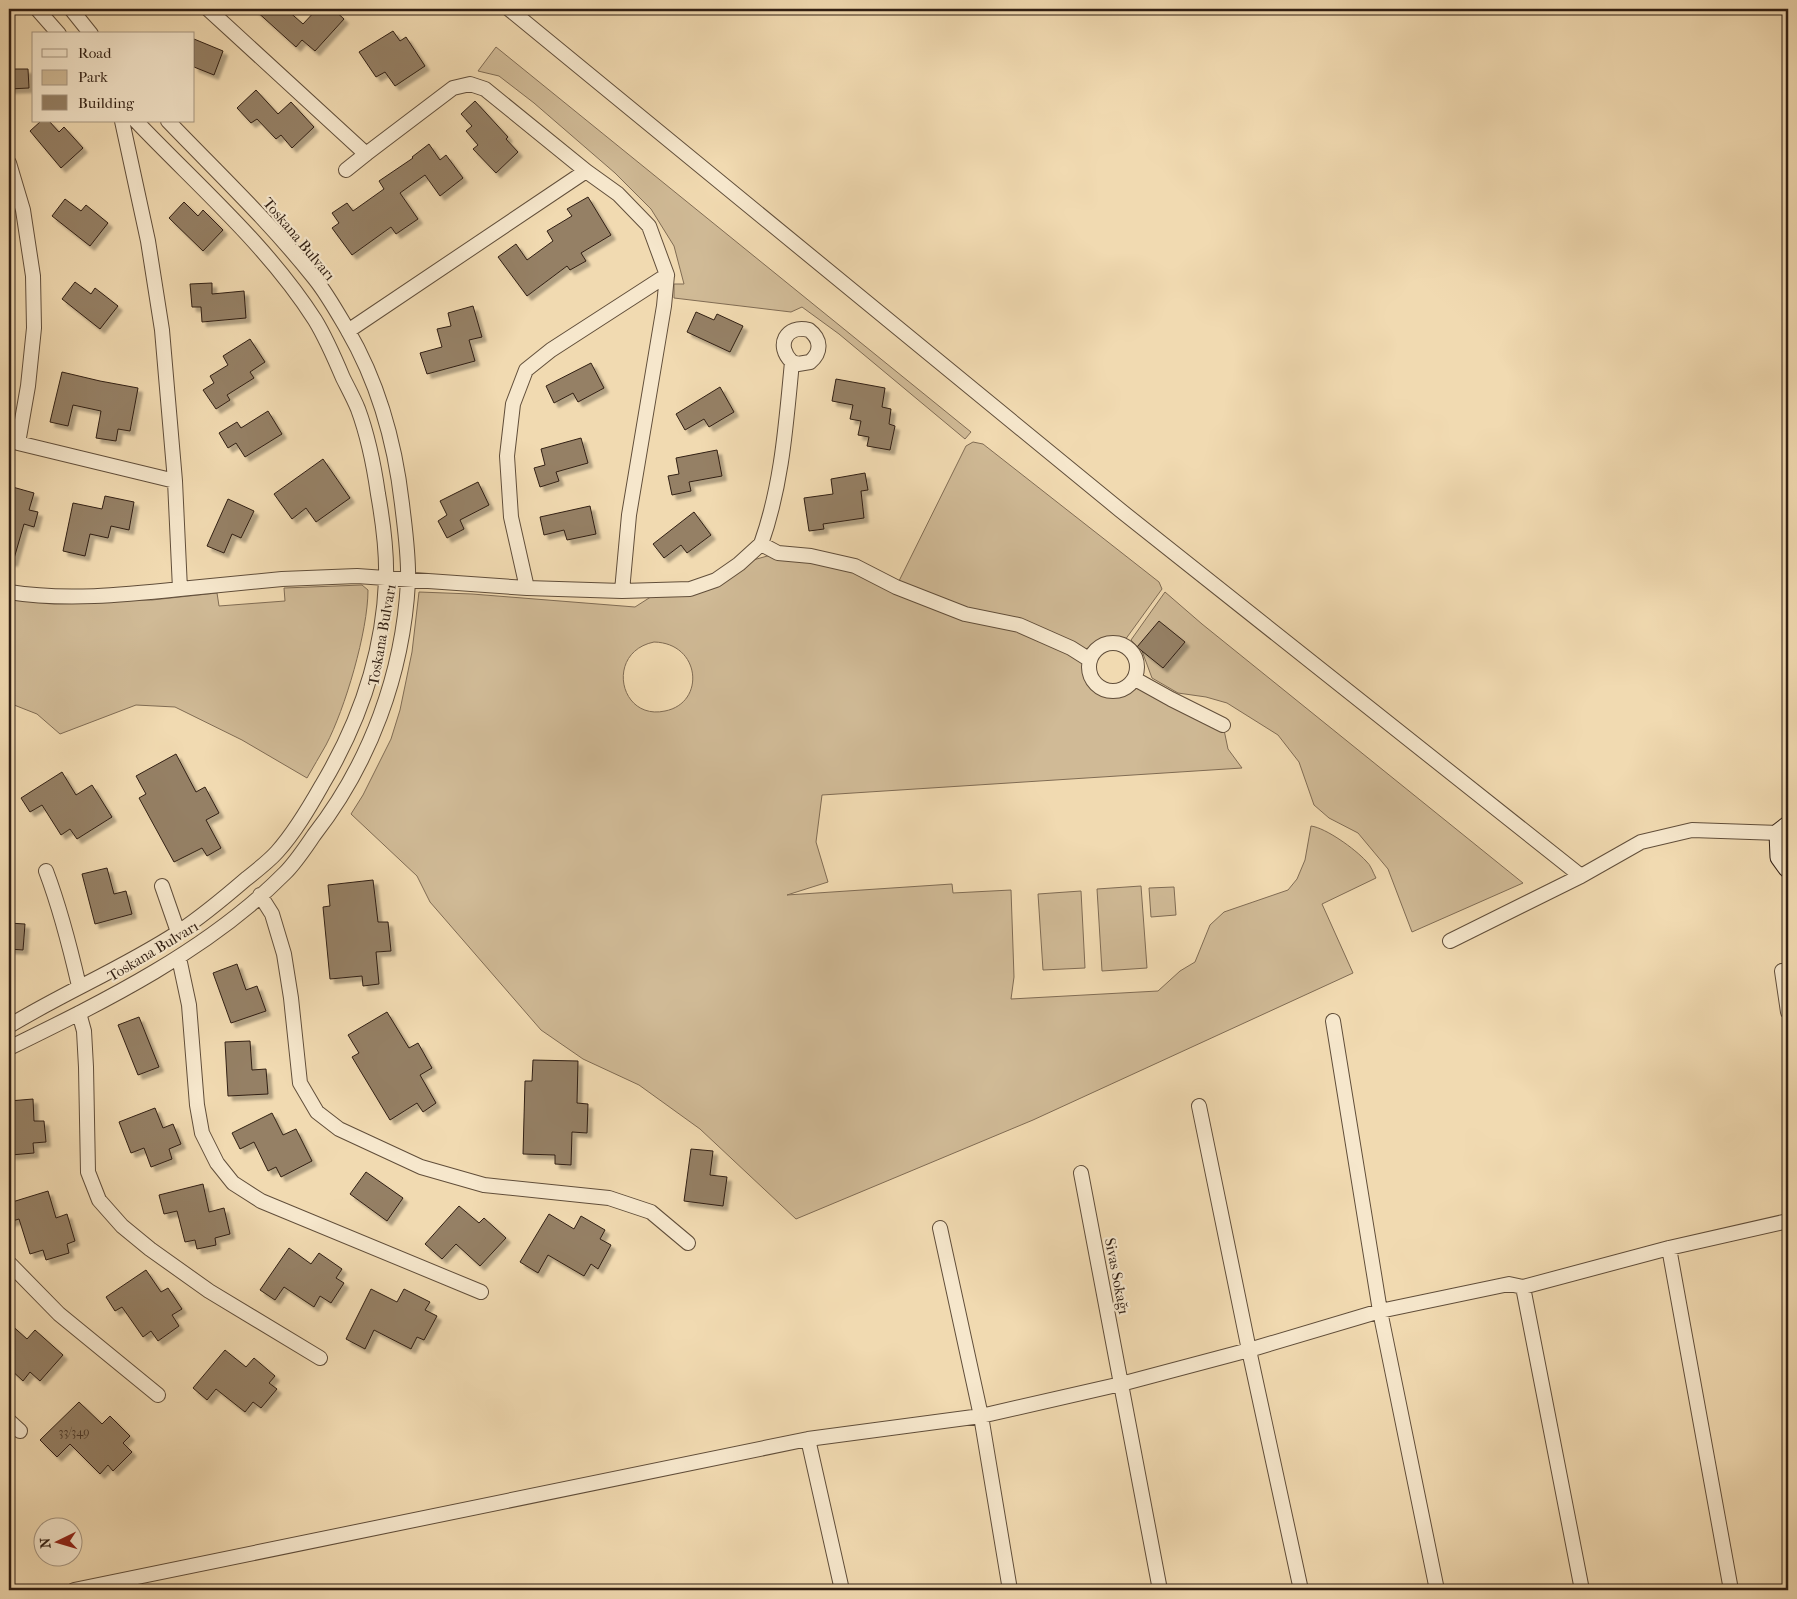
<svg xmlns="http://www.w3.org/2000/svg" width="1797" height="1599" font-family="'IM FELL French Canon',serif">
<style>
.green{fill:#d0ba96;stroke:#806c54;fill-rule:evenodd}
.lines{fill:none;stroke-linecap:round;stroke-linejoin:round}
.stream{stroke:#7d6951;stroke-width:5}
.building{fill:#958065;stroke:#311f13;filter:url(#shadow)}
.minor-casing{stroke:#614e3a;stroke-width:16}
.secondary-casing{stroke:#311f13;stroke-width:21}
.minor{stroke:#f6e7cc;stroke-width:14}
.secondary{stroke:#f6e7cc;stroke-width:19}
.labels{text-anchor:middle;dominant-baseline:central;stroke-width:4.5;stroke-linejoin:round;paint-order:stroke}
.number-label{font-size:12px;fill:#4a3728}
.street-label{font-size:15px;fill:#311f13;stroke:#f6e7cc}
</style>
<defs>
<filter id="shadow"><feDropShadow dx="4.5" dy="4.5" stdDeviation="1" flood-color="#0004"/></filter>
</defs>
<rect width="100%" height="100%" fill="#f1dab1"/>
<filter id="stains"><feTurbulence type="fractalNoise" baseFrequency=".004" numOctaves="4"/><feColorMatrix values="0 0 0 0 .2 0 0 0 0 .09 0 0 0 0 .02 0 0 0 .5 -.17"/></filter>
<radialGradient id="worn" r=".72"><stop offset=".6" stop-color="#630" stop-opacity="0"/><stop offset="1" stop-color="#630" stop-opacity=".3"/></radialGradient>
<!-- green -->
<path class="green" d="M496,47L971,432L965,439L839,334L802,307L791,312L674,298V284H684L674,246L651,209L615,173L534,103L499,76L478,71Z
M973,442L983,444L1159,582L1162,589L1125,640C1115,638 1108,638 1099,641C1093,644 1090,648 1083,650C1085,653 1089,657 1089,660C1091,666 1088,671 1090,676C1098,698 1123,695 1135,679L1223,725L1228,749L1242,768L822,795L816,842L828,882L787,895L952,884L953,893L1011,890L1014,977L1011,999L1158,991L1180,971L1195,962L1210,925L1224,912L1288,890L1297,879L1305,860L1311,826C1326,828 1355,849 1366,861C1371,865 1373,873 1376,878L1322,904L1353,973L1033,1120L796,1219L700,1129L639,1085L583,1059L541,1030L430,902L417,876L351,814L363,795L391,739L400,710L412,652L419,592L472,594L635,607L660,591L690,589L739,564L778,553L811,556L896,587L966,446ZM654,642C701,643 706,703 665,711C619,721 605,652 654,642Z
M362,585L368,590C368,631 345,709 326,745C320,756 313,767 307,778L242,740L175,707L136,705L60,734L37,714L9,703V600H152L217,593L219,606L285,601L284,588Z
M1165,592L1202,624L1523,883L1412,932L1388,869L1358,833L1329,818L1314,805L1299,762L1278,735L1227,703L1206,697L1178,693L1152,678L1142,651L1131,640Z
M1141,886L1147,968L1102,971L1097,889Z
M1174,887L1176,915L1151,917L1149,888Z
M1081,891L1085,968L1043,970L1038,894Z"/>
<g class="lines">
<!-- stream -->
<path class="stream" d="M1779,9L1788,18"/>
</g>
<!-- building -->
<path class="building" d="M254,9H286L303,24L317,9H333L344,19L315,51L302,40L296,47Z
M393,31L400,41L406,37L425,66L395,86L385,72L376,77L359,52Z
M194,39L223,51L214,75L194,67Z
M9,69H28L29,88L9,89Z
M256,90L278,114L291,102L314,127L292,148L281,135L276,139L257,119L251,123L237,108Z
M475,101L508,137L506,139L518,152L496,173L473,149L478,145L466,131L472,126L461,114Z
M41,121H49L59,132L64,127L83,148L61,168L30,131Z
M429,144L440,160L446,155L463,178L440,196L425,175L400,193L418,219L396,234L391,227L352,255L332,228L339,223L332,213L347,203L353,211L384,189L379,181L413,158L412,157Z
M588,197L611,235L581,253L586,261L570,270L567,266L527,296L498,257L516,244L527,260L553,241L547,231L572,216L567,209Z
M65,199L81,211L86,205L108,223L90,246L52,216Z
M184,202L198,216L203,210L223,230L203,251L169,218Z
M75,282L91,294L95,288L118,306L100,329L62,299Z
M212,283V294L244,291L246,318L202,322L201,307H192L190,284Z
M473,306L482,337L469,340L475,361L427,374L420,353L442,347L437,329L451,326L448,313Z
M696,312L714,320L717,314L743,326L730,352L687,332Z
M250,339L265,362L250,372L254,378L227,395L230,400L216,409L203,390L214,383L210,376L228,365L223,356Z
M591,363L604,388L578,402L573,393L554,403L546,386Z
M62,372L100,381L138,388L130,431L118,429L116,441L96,438L101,411L73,405L68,426L50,422Z
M836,379L885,388L882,407L891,409L889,424L895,426L890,450L867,446L869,437L858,435L861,421L850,419L853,405L832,401Z
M720,387L734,412L709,427L704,419L685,430L676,414Z
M268,411L282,434L245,457L236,443L228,448L219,433L237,422L241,428Z
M581,438L588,463L556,472L559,481L540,487L534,468L545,465L541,449Z
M717,450L722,476L689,482L691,491L672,495L668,476L679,474L676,458Z
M323,459L350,498L316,522L306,508L292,519L274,494Z
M865,473L868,490L861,491L864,518L823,524L824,529L809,531L804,498L833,494L831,479Z
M478,482L489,505L460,520L464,529L447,538L438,521L447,515L440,501Z
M9,486L34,493L29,510L38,512L34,527L24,524L13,562L9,561Z
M105,496L134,502L129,530L111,526L108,538L90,534L85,556L63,551L73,503L102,509Z
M228,499L254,511L241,538L232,534L224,553L207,546Z
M590,506L596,534L567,540L564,530L544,535L540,517Z
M694,512L711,535L687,553L681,545L664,558L653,544Z
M1159,621L1185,642L1163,668L1137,647Z
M176,754L196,792L205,787L219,813L206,820L221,848L207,856L202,848L174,862L139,798L146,794L136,776Z
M62,772L76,795L92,785L112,817L77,839L70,829L61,835L42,805L30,812L21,798Z
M107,868L114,894L126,891L132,914L95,924L82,874Z
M373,880L378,922H388L391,951L376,952L379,984L363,986L362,976L330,979L323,907L330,906L328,885Z
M9,923L25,924L23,950L9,949Z
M237,964L246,990L257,986L266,1011L231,1023L213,973Z
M387,1012L409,1048L418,1043L432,1068L420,1075L436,1103L423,1112L417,1103L390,1120L352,1057L359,1053L348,1035Z
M139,1017L159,1067L138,1075L118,1025Z
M250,1041L252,1070L266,1069L268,1094L228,1096L225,1042Z
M533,1060L578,1061L577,1103L588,1104L587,1133L572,1132L571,1165L555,1164V1155L523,1154L525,1081H532Z
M33,1099L34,1121H44L46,1142L33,1143L34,1153L11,1155L9,1101Z
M155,1108L163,1128L173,1124L181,1144L169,1149L172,1159L151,1167L144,1148L131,1153L119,1122Z
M272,1113L283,1135L296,1129L312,1161L281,1177L276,1167L268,1171L254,1142L240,1149L232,1133Z
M691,1149L713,1151L710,1175L727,1177L723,1206L684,1201Z
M366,1172L403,1198L387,1221L350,1194Z
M203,1184L209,1212L224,1208L230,1234L215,1238L216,1245L197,1249L195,1240L185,1242L177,1211L164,1214L159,1195Z
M48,1191L56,1218L67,1214L75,1241L67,1244L69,1253L46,1260L43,1250L30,1254L19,1219L9,1222V1203Z
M459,1206L479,1223L484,1218L506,1238L480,1266L456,1244L442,1259L425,1244Z
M549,1214L574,1229L581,1216L605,1230L600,1239L611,1245L598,1269L591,1264L584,1276L548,1255L538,1273L520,1262Z
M289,1248L311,1264L319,1253L342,1269L336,1278L344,1283L331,1303L320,1296L314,1307L284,1287L275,1300L260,1290Z
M146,1270L161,1292L168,1288L182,1309L172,1315L179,1326L158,1341L151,1331L143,1337L122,1307L115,1311L106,1297Z
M371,1289L397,1302L404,1289L430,1302L425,1310L437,1316L424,1340L417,1337L411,1349L374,1330L365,1349L346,1339Z
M9,1323L27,1339L35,1330L63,1355L40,1381L30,1372L23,1381L9,1368Z
M225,1350L246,1367L254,1358L275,1376L269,1383L277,1389L261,1408L253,1402L245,1412L216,1389L207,1400L193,1388Z
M79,1402L102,1424L110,1416L130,1436L123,1443L132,1452L113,1471L108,1465L100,1474L70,1444L57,1457L40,1440Z"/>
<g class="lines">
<!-- minor casing -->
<g class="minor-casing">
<path id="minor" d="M37,9L59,34
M71,9L91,34
M208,9L366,154L346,170
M509,9L1120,510L1581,876
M122,121L148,241L162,330L175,481
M9,163L23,210L33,276L34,328L28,386L18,443L175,481L180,589L282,579L357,576L527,588L622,591L690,589L716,580L739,564L761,544L778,553L811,556L855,566L896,587L965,614L1019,625L1071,648L1090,660
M348,331L586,171L485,89L470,84L453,88L366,154
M761,544C782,485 786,424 792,362L798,364L810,362C822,352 821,339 809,330C786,324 775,346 792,362
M527,588L511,517L507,456L513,404L526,370L551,350L667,275L649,226L618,194L586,171
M622,591L629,515L664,306L667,275
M9,592C65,601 123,595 180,589
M1089 667a24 24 0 1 1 48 0a24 24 0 1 1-48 0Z
M1135,679L1171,699L1223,725
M46,871C60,908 70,947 79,986
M162,886L178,932
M260,895L272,914L284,954L291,998L300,1083L317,1112L339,1129L421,1167L484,1185L609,1198L651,1212L688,1243
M1450,941L1581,876L1641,842L1692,830L1779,833
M179,958L189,1005L197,1105L202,1133L217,1163L233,1183L261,1201L481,1292
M1782,971L1788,1012
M79,1013L84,1031L86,1067L88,1172L99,1200L122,1226L150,1249L209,1291L320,1358
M1333,1021L1380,1311L1437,1590
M9,1026C63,993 123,968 177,933C201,917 224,898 246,879C256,871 268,862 277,852C295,832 309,808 322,785C359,723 383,654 386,581C387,553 383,522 378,494C374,466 368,436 358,409C354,399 348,388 343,378C335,359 326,338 315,320C267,245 197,185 136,121
M9,1048C105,1001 209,950 285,873C296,862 305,848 314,835C370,763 403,674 408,582C409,556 405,530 402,504C395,443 378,382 347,329C337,312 327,294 315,279C270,222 218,173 168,121
M1081,1173L1121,1384L1249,1350L1199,1106
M940,1228L981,1416L1121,1384L1160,1590
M1669,1248L1731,1590
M9,1263L59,1314L158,1395
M1523,1287L1582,1590
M9,1421L20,1431
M74,1590L808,1439
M842,1590L808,1439L981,1416L1010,1590
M1301,1590L1249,1350L1380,1311L1509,1284L1523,1287L1669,1248L1788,1221"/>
</g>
<!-- secondary casing -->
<g class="secondary-casing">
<path id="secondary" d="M1788,826L1779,833L1780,857L1788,868"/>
</g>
<!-- minor -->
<use href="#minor" class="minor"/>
<!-- secondary -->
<use href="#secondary" class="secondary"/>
</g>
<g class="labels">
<!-- number labels -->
<g class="number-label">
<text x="74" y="1432">33/349</text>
</g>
<!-- street labels -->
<g class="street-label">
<text transform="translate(299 239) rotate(50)">Toskana Bulvarı</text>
<text transform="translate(382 635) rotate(-80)">Toskana Bulvarı</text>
<text transform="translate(153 951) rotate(-31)">Toskana Bulvarı</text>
<text transform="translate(1117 1276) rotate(79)">Sivas Sokağı</text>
</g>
</g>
<!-- margin -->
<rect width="1797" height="1599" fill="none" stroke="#f1dab1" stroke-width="30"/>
<rect x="10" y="10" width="1777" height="1579" fill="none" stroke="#311f13" stroke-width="2.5"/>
<rect x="15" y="15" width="1767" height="1569" fill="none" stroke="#311f13"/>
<!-- legend -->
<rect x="32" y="32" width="162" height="90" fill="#f6e7cc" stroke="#a79782"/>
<rect x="42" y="49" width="25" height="8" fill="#f6e7cc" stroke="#a79782"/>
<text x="78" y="58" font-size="15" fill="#311f13">Road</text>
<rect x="42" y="70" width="25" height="15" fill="#d0ba96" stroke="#a79782"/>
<text x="78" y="82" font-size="15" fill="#311f13">Park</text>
<rect x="42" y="95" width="25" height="15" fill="#958065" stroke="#a79782"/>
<text x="78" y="108" font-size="15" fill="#311f13">Building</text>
<!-- north arrow -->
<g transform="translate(58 1542) rotate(265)"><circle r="24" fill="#f6e7cc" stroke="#a79782"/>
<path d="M0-4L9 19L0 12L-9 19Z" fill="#8f2418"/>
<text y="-8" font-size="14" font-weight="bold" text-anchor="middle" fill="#311f13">N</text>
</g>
<rect width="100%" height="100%" filter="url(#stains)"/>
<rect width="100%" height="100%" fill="url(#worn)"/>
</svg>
